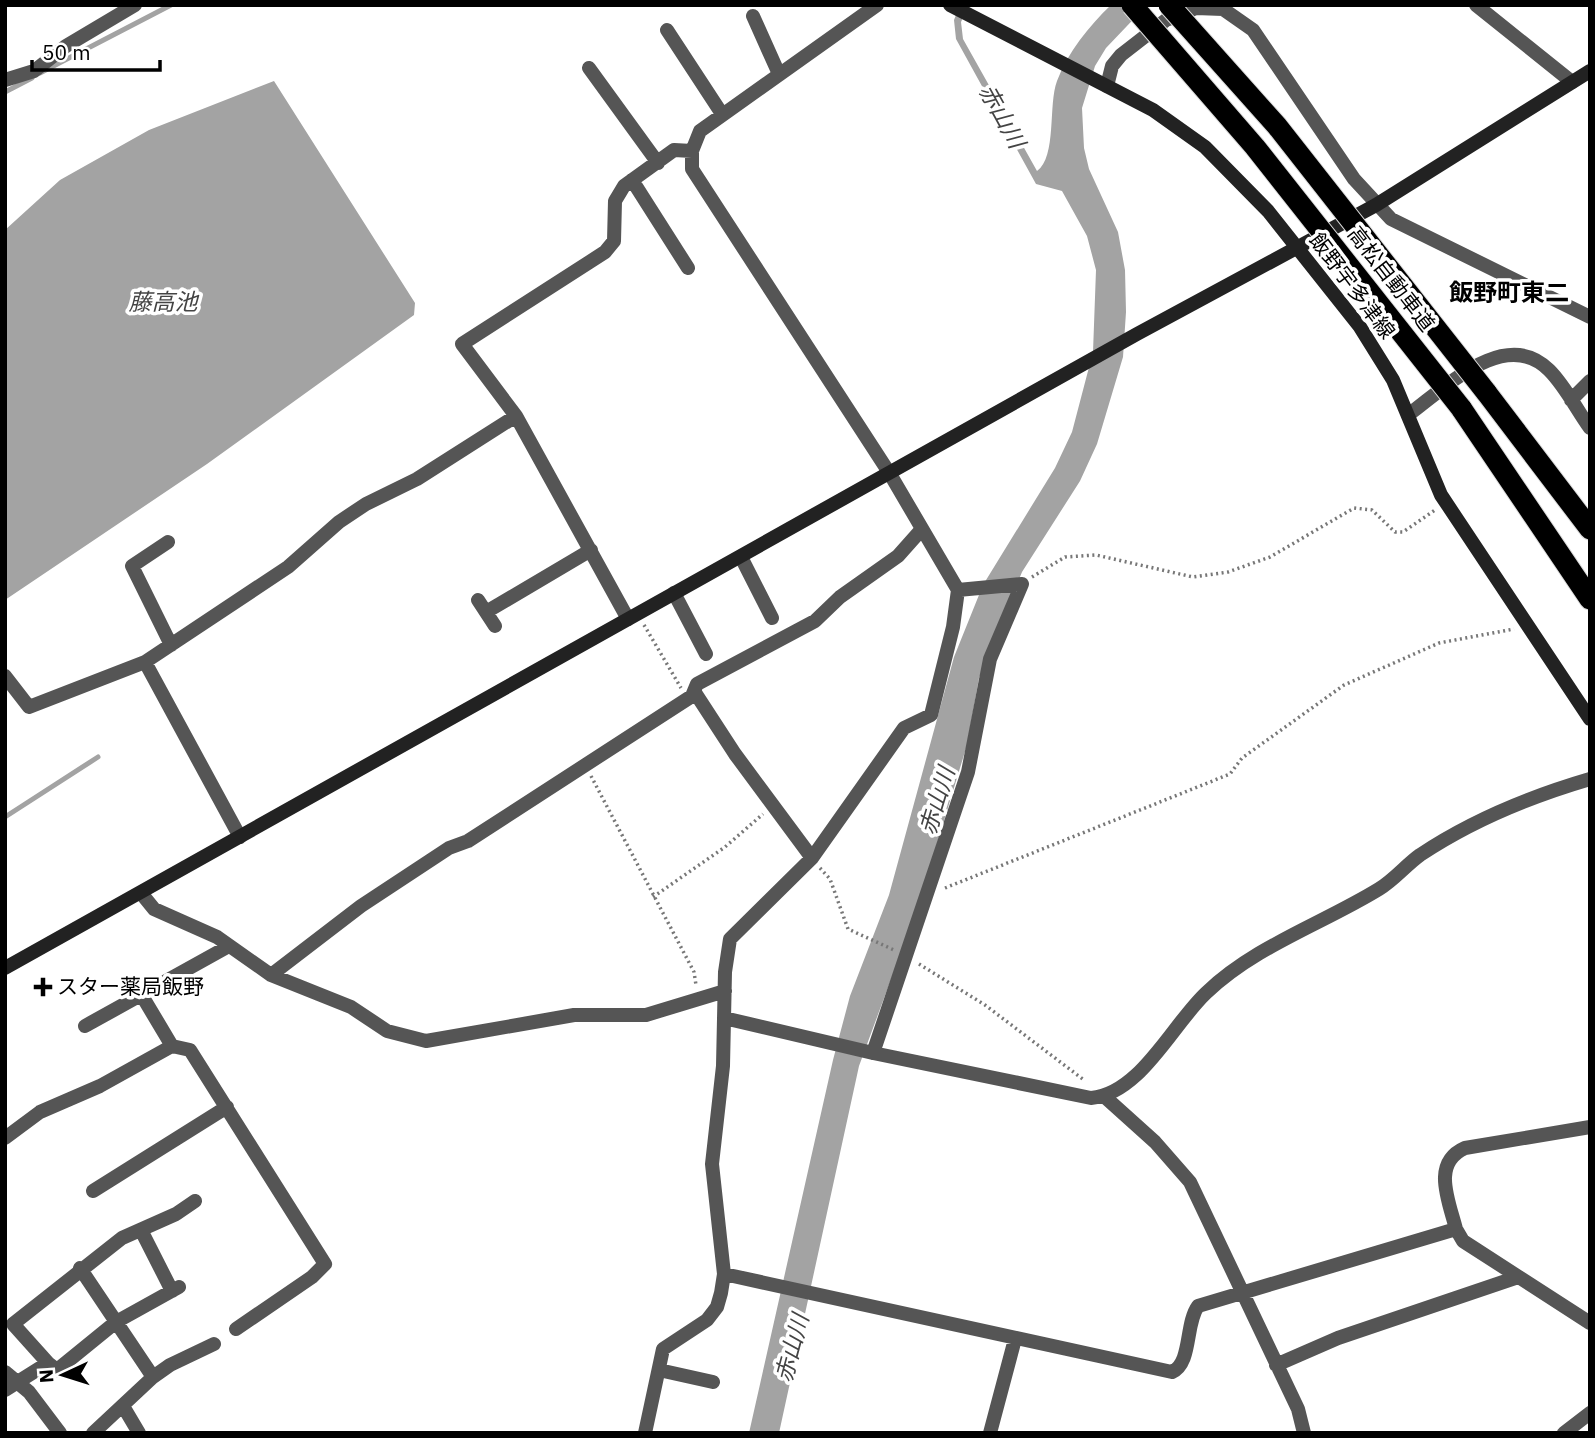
<svg xmlns="http://www.w3.org/2000/svg" width="1595" height="1438" font-family="'IBM Plex Sans','Noto Sans JP',sans-serif">
<style>
.water{fill:#a3a3a3}
.lines{fill:none;stroke-linecap:round;stroke-linejoin:round}
.stream{stroke:#a3a3a3;stroke-width:5}
.highway-casing{stroke:#dbdbdb;stroke-width:23}
.path{stroke:#777;stroke-width:3.5;stroke-dasharray:2 3.5;stroke-linecap:butt}
.street{stroke:#555;stroke-width:14}
.secondary{stroke:#222;stroke-width:14}
.highway{stroke:#000;stroke-width:21}
.highway-bridge-casing{stroke:#dbdbdb;stroke-width:23;stroke-linecap:butt}
.highway-bridge{stroke:#000;stroke-width:21}
.poi-dot{fill:#000;stroke:#fff;stroke-width:2.5}
.labels{text-anchor:middle;stroke-width:7;stroke-linejoin:round;paint-order:stroke}
.street-label{font-size:21px;fill:#000;stroke:#fff}
.poi-label{font-size:21px;fill:#000;stroke:#fff;text-anchor:start}
.water-label{font-size:23px;font-style:italic;fill:#444;stroke:#fff}
.quarter-label{font-size:24px;font-weight:bold;fill:#000;stroke:#fff}
</style>
<rect width="100%" height="100%" fill="#fff"/>
<path class="water" d="M960,5h9l-8,17 2,17 74,132c20,-14 11,-67 20,-90 11,-29 32,-55 54,-76h36l-41,43 -11,18 -13,42 2,40 5,21 29,63 7,38 1,42 -3,45 -26,87 -17,37 -58,91 -43,106 -12,67 -49,161 -59,160 -80,367h-30l84,-373 17,-64 39,-101 65,-238 29,-72 72,-117 17,-36 21,-80 3,-82 -9,-34 -25,-45 -26,-7 -80,-145 -2,-19z
M274,81l141,222 -1,12 -207,149 -202,136v-370l55,-50 89,-50z"/>
<g class="lines">
<path class="stream" d="M40,73l131,-68
M5,92l27,-14
M5,817l93,-60"/>
<defs>
<path id="highway" d="M1486,392l104,137
M1461,408l129,191"/>
</defs>
<use href="#highway" class="highway-casing"/>
<path class="path" d="M1032,577l33,-20 31,-2 97,22 35,-5 42,-15 84,-49 18,2 23,22h8l32,-22
M644,625l37,63
M591,776l103,196 2,13
M820,868l10,11 18,50 46,21
M945,888l285,-114 12,-16 102,-73 95,-42 75,-14
M653,897l72,-50 38,-33
M919,964l66,41 99,75"/>
<path class="street" d="M1476,5l96,77
M753,16l26,58
M667,30l55,84
M589,68l69,95
M5,80l29,-9 32,-25 69,-41
M1107,86l5,-20 9,-11 45,-35 30,-12 27,1 30,21 101,149 37,40 199,98
M632,180l56,88
M1571,400l19,-19
M1408,415c36,-26 97,-89 141,-45 17,17 27,39 41,58
M168,542l-36,24 39,79
M741,557l31,61
M674,593l32,61
M478,600l17,26
M486,612l105,-62
M628,619l-112,-203 -54,-72 143,-92 9,-11 1,-40 9,-15 50,-36 18,1
M145,662l95,175
M5,676l24,31 116,-45 143,-95 51,-45 27,-18 51,-25 99,-63
M694,691l41,63 77,104
M141,893l13,16 63,28 54,38 80,32 36,24 39,10 148,-26h72l79,-24
M271,975l90,-69 88,-58 19,-7 224,-145 5,-12 118,-63 25,-24 58,-41 24,-27
M141,994l31,52
M724,1018l149,35 218,45c49,-4 81,-73 115,-105 49,-47 116,-69 173,-104 15,-9 27,-24 41,-34 51,-34 112,-59 170,-76
M85,1026l144,-80
M873,1053l95,-281 22,-113 32,-75 -64,6
M1105,1097l50,45 35,40 108,227 6,24
M5,1138l35,-26 60,-26 72,-40 18,4 135,214 -13,13 -76,52
M93,1191l134,-84
M1456,1229l7,12 127,82
M141,1230l31,61
M80,1268l73,109
M724,1274l448,98c20,-9 13,-48 26,-66l258,-77c-7,-28 -25,-66 9,-81l125,-21
M48,1363l-35,-39 109,-86 54,-24 19,-13
M1276,1365l62,-27 180,-61
M659,1370l54,12
M5,1372l24,20 31,41
M5,1390l43,-27 9,7 59,-48 63,-35
M123,1406l16,27
M93,1433l60,-56 17,-12 44,-21
M645,1433l18,-84 44,-29 10,-13 4,-14 3,-19 -12,-110 11,-98 2,-94 5,-33 82,-81 92,-130 27,-13 22,-88 5,-37 -68,-116 -198,-305v-18l8,-20 177,-126
M990,1433l25,-94
M1564,1433l26,-20"/>
<path class="secondary" d="M950,5l203,105 52,37 63,64 92,116 33,53 48,115 149,224
M5,968l1132,-634 239,-129 214,-134"/>
<use href="#highway" class="highway"/>
<defs>
<path id="highway-bridge" d="M1132,5l123,142 206,261
M1169,5l108,121 209,266"/>
</defs>
<use href="#highway-bridge" class="highway-bridge-casing"/>
<use href="#highway-bridge" class="highway-bridge"/>
</g>
<path class="poi-dot" d="M39.5 976.5h7v7h7v7h-7v7h-7v-7h-7v-7h7z"/>
<g class="labels">
<g class="street-label">
<text transform="translate(1391 279) rotate(52)" y="7">高松自動車道</text>
<text transform="translate(1352 286) rotate(53)" y="7">飯野宇多津線</text>
</g>
<g class="poi-label">
<text x="57" y="994">スター薬局飯野</text>
</g>
<g class="water-label">
<text transform="translate(1002 116) rotate(61)" y="8">赤山川</text>
<text x="163" y="310">藤高池</text>
<text transform="translate(937 801) rotate(-73)" y="8">赤山川</text>
<text transform="translate(792 1348) rotate(-75)" y="8">赤山川</text>
</g>
<g class="quarter-label">
<text x="1509" y="301">飯野町東二</text>
</g>
</g>
<rect width="1595" height="1438" fill="none" stroke="#000000" stroke-width="14"/>
<g transform="translate(63 1375) rotate(266)" stroke="#ffffff" stroke-width="5" paint-order="stroke">
<path d="M0-5L12 26L0 18L-12 26Z" fill="#000000"/>
<text y="-10" font-size="19" font-weight="bold" text-anchor="middle" fill="#000000">N</text>
</g>
<path d="M32 60v10h128v-10" fill="none" stroke="#000000" stroke-width="3.5"/>
<text x="42" y="60" font-size="21" fill="#000000" stroke="#ffffff" stroke-width="5" paint-order="stroke">50 m</text>
</svg>
